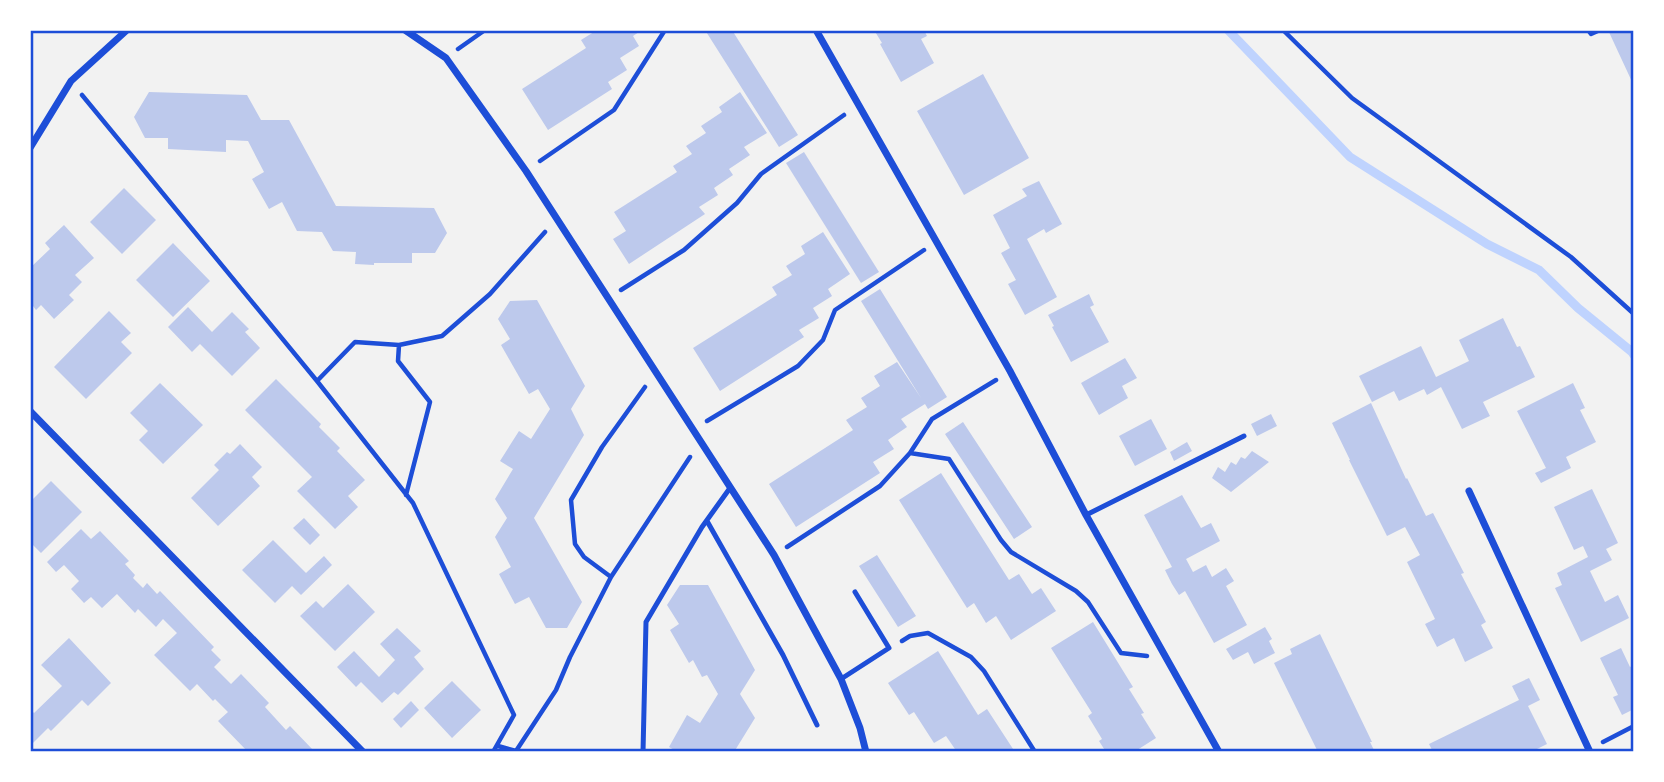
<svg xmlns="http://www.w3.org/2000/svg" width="1664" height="782" font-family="Figtree,sans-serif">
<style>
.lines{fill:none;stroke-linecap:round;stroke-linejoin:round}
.stream{stroke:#bfd3fe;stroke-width:9}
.building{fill:#bdc9ec}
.path{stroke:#1d4ed8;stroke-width:4.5}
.service{stroke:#1d4ed8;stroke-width:5}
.minor{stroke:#1d4ed8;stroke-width:7}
.neatline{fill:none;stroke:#1d4ed8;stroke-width:2.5}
</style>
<rect width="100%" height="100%" fill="#f2f2f2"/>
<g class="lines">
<path class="stream" d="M1228,30l122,127 137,87 52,26 39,38 54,44 2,3"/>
</g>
<path class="building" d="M597,30h45l-9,6 6,10 -19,12 7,12 -19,12 4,7 -64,41 -26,-41 64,-41 -5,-8z
M705,30h27l66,105 -19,12z
M874,30h50l3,6 -6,3 13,24 -33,19 -21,-38 2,-1z
M1608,30h26v56z
M983,74l46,84 -65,37 -47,-84z
M149,92l98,3 14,25h28l47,86 98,2 13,25 -12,20h-23v10h-38v2l-19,-1 1,-12 -23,-1 -11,-19 -25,-1 -15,-29 -13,7 -17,-30 12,-7 -16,-31 -22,-1v12l-58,-3v-11h-23l-11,-21z
M740,92l27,41 -23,14 6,8 -21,14 4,6 -19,13 4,7 -19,12 6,7 -76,50 -16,-25 13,-8 -12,-19 63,-40 -4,-6 19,-12 -6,-8 20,-13 -5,-7 21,-14 -3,-5z
M804,152l75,120 -18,11 -75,-120z
M1039,181l23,43 -16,9 -2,-4 -17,10 30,58 -32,18 -17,-31 8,-4 -15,-27 9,-5 -17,-33 34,-19 -5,-7z
M124,188l32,32 -34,34 -32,-32z
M64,225l30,33 -19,17 7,7 -13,13 5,5 -20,19 -13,-14 -5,5 -6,-8v-23l2,-2 -2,-2v-7l20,-19 -5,-6z
M823,232l27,42 -22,15 4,7 -19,12 6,10 -20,12 5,7 -84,54 -27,-43 84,-53 -5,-8 20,-12 -6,-9 19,-12 -4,-8z
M173,243l37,38 -37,36 -37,-37z
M880,289l67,108 -19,12 -3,-5 -24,15 6,8 -19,13 6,9 -21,13 7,11 -84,54 -27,-43 84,-54 -7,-10 21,-13 -6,-9 19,-12 -6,-10 23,-14 24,36 -60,-97z
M1089,294l5,11 -4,2 19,35 -38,20 -19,-35 2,-1 -6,-11z
M537,300l48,86 -14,23 13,26 -50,83 48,84 -15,26h-21l-17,-31 -14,7 -16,-30 12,-7 -16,-30 12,-19 -12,-19 18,-30 -13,-8 19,-30 12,8 19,-30 -12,-20 -9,5 -28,-49 9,-6 -12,-20 12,-18z
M188,307l24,25 20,-20 17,17 -4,3 15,16 -28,28 -32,-32 -8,8 -24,-25z
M109,311l22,22 -10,9 11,11 -46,46 -32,-32z
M1503,318l14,29 3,-1 15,31 -52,25 7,14 -28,13 -21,-42 -14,8 -3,-6 -25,12 -5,-10 -22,11 -13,-26 62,-30 15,31 33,-16 -10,-21z
M1125,358l12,20 -15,8 6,12 -29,17 -18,-32z
M276,379l45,45 -2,3 21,21 -3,3 28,29 -17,16 10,11 -23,22 -38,-38 15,-14 -67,-67z
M160,383l43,42 -40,39 -24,-24 9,-9 -18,-18z
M1573,383l12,25 -5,2 16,32 -30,15 5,11 -30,15 -6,-10 11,-5 -29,-57z
M1371,403l35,76 1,-1 19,38 7,-3 31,60 -3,1 25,48 -5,3 12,23 -28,14 -11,-24 -17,9 -12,-23 10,-5 -28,-57 13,-7 -15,-28 -18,9 -38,-76h1l-18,-37z
M1271,414l6,12 -20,10 -6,-12z
M1151,419l16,30 -32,17 -16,-30z
M963,422l69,105 -18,12 -69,-105z
M1187,442l5,9 -18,10 -4,-9z
M240,444l22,23 -10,10 8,9 -42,40 -27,-28 28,-28 -5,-5 13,-13 3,2z
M1252,451l17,11 -38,30 -19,-14 6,-11 7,5 6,-10 5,3 5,-8 4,2z
M941,473l68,107 10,-6 13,20 9,-6 15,23 -45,29 -15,-24 -10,7 -12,-20 -7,5 -68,-108z
M51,481l31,31 -41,41 -11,-11v-44l2,2z
M1592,489l26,54 -12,6 6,11 -22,11 15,31 13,-7 11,23 -48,24 -26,-54 7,-3 -5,-12 31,-16 -5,-11 -9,4 -20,-43z
M1182,495l19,33 10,-5 9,18 -34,18 7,13 13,-7 6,12 14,-9 8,13 -8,5 21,39 -33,18 -29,-52 -6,4 -7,-11 -7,-14 7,-3 -28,-52z
M304,518l16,17 -10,10 -17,-17z
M81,529l10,10 9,-8 29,30 -4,3 10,11 -2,3 10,10 4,-5 10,11 3,-3 54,56 -3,3 10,10 -7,7 17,17 10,-10 28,29 -4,4 21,23 4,-4 24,25 -2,1h-64l-30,-31 10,-9 -13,-13 -2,2 -16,-17 -7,7 -36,-36 23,-22 -14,-14 -7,8 -18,-18 -3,4 -18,-19 -15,14 -11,-11 -7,6 -13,-14 8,-8 -15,-16 -8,7 -9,-10z
M273,540l33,33 18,-17 8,9 -31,30 -9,-9 -17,17 -33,-33z
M877,555l39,61 -18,11 -39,-61z
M348,584l27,28 -40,39 -35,-35 16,-15 7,7z
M680,585h28l47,85 -15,24 15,24 -21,34h-56l-9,-5 18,-32 13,8 18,-29 -11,-19 -5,2 -9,-17 -4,3 -19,-33 9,-6 -12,-19z
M1093,622l40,65 -4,2 15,24 -3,1 15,24 -22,14h-28l-7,-11 3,-2 -14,-23 4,-3 -41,-65z
M1265,627l7,12 -3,2 6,12 -21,11 -6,-12 -15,8 -7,-11z
M397,628l24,23 -7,6 10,12 -26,26 -4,-3 -12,11 -21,-21 -5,5 -19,-20 17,-16 25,26 16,-17 -15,-16z
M1320,634l52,108h-2l5,10h-57l-44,-89 18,-9 -2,-5z
M69,638l42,45 -23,23 -6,-6 -31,31 -3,-3 -18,18v-37l4,4 28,-27 -21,-21z
M1621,648l9,19 4,-2v44l-12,6 -9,-18 5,-2 -18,-37z
M938,651l40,64 9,-6 28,43h-58l-11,-16 -12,7 -20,-31 -5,3 -21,-32z
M1529,678l11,22 -12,6 19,38 -16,8h-98l-4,-8 90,-44 -7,-14z
M452,681l29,29 -29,28 -28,-30z
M411,701l8,9 -18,18 -8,-9z"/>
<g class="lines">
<path class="path" d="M1283,30l69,68 219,159 63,57
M1588,30l3,4 9,-4
M458,49l27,-19
M82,95l235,286 96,122 101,212 -21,37
M540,161l74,-51 51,-80
M621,290l63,-40 53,-47 24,-29 83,-59
M399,345l-1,16 32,41 -24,93
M317,381l38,-39 44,3 43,-9 48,-42 55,-62
M707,421l91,-55 25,-26 12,-30 89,-60
M910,453l39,6 52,81 10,12 65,39 12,11 33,51 26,3
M787,547l93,-61 30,-33 22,-34 64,-39
M611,577l-27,-20 -9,-13 -4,-44 31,-53 43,-60
M902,641l8,-5 18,-3 43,24 13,14 51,81
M1603,742l31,-16
M498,746l18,5 40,-61 14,-33 41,-80 79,-120"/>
<path class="service" d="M1086,515l158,-79
M707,521l76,134 34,70
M841,679l48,-31 -34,-56
M643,752l3,-130 56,-95 28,-39"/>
<path class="minor" d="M405,30l41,28 80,113 248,384 67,124 19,49 6,24
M816,30l194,341 76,144 133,237
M30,148l41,-67 56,-51
M30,411l333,341
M1469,491l121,261"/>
</g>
<rect width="1664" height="782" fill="none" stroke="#ffffff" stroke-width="63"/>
<rect x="32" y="32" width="1600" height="718" class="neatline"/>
</svg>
